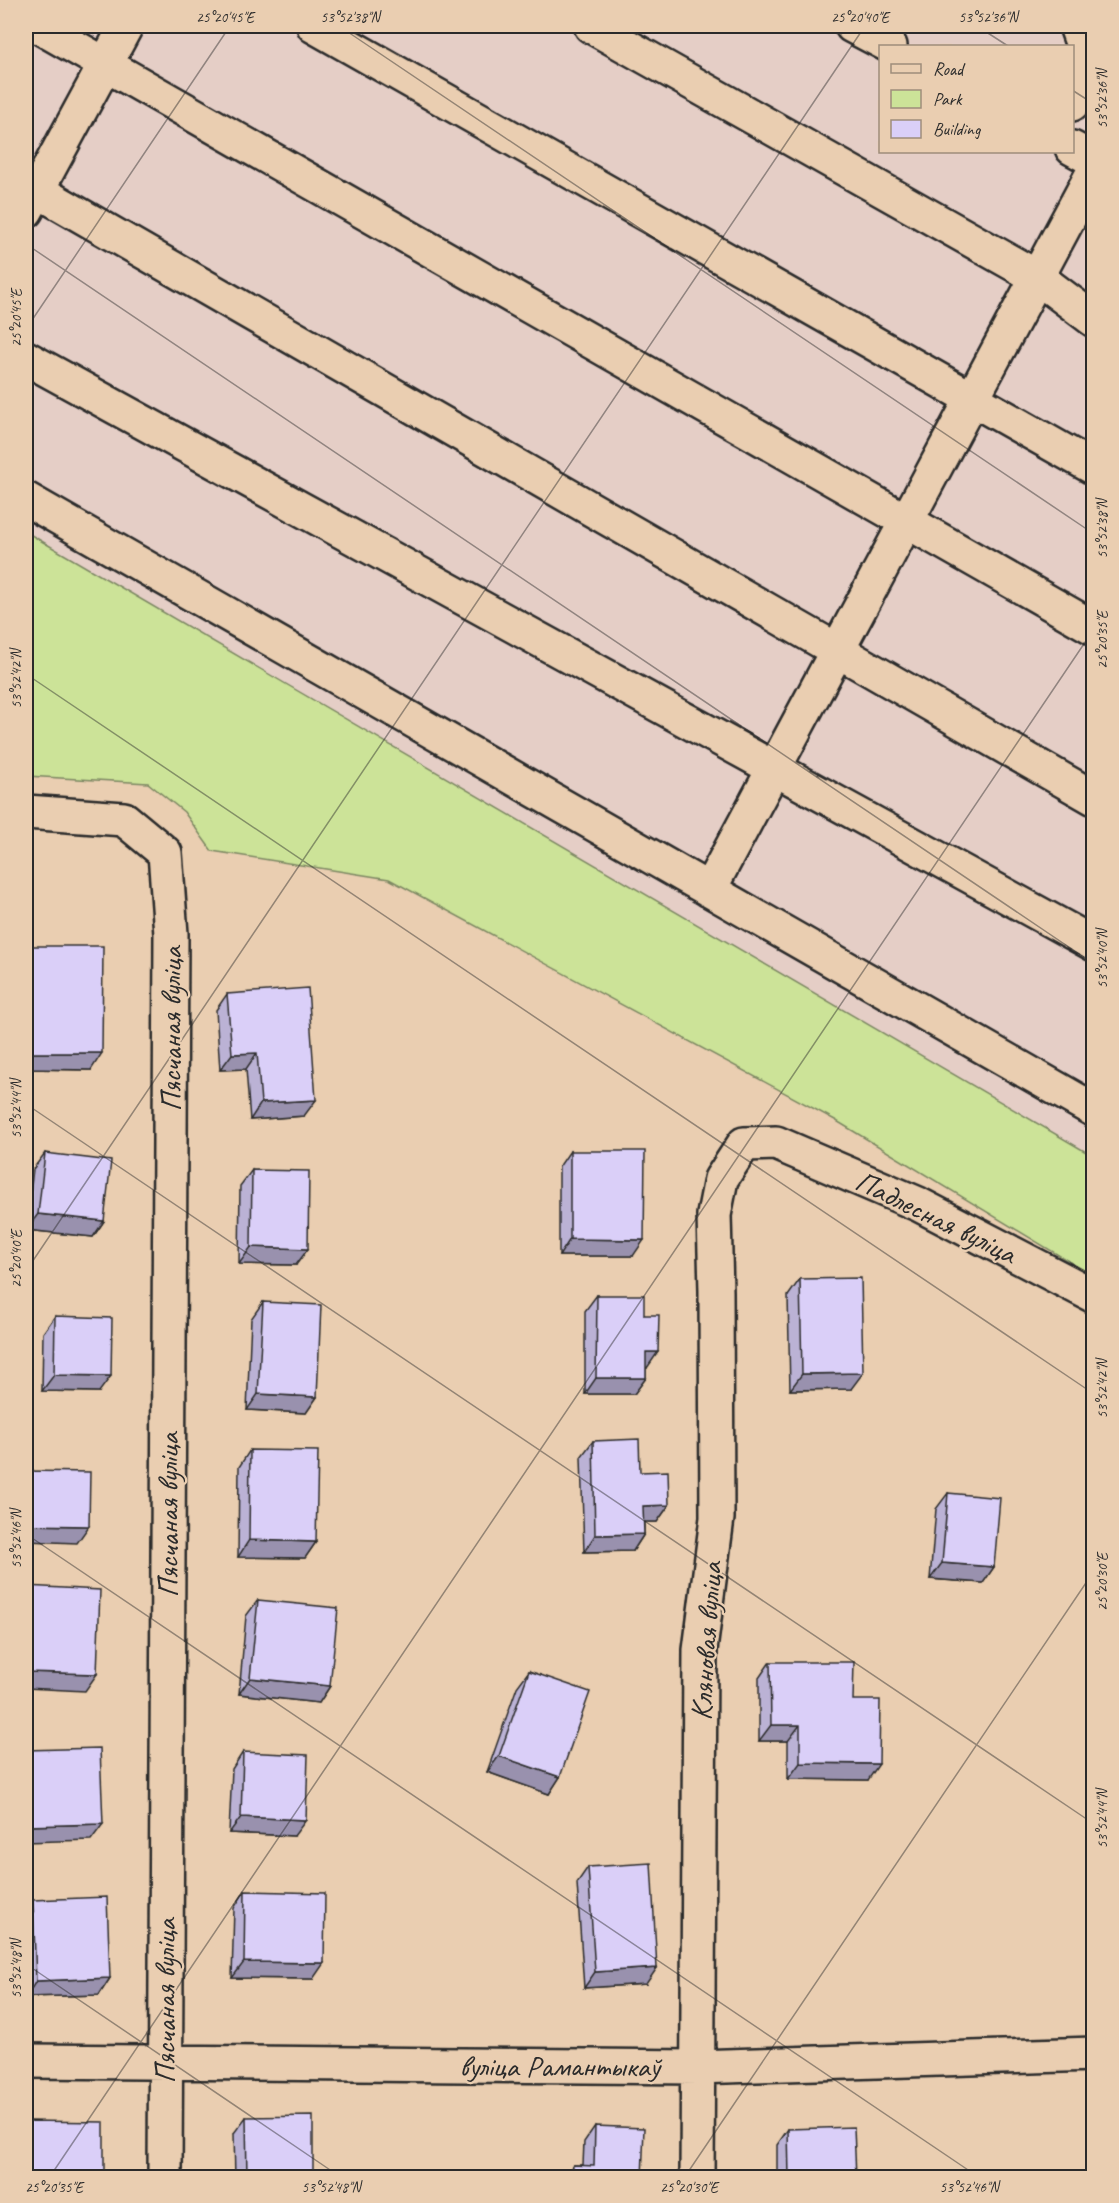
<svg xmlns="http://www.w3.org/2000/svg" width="1119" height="2203" font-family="Caveat,sans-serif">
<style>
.built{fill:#e5cec6;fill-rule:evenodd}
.green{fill:#cce398;stroke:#7c8762;stroke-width:1.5}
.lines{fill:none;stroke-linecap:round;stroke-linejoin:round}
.minor-casing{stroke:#2b2b2b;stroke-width:38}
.minor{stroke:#eaceb1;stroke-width:33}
.wall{fill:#bbb2d5;stroke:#2b2b2b;stroke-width:1.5}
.shaded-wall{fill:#9991ae;stroke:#2b2b2b;stroke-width:1.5}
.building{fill:#dacff8;stroke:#2b2b2b;stroke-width:1.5}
.ticks{fill:none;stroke:#2b2b2b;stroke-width:1.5;stroke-opacity:0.45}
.labels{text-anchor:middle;stroke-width:4.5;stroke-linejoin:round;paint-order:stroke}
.street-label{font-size:30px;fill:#2b2b2b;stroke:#eaceb1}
.neatline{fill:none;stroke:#2b2b2b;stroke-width:2}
.ticks-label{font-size:15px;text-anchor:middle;fill:#2b2b2b}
</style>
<rect width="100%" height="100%" fill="#eaceb1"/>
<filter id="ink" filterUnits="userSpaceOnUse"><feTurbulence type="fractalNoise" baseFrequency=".0167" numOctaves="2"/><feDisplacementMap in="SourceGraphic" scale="12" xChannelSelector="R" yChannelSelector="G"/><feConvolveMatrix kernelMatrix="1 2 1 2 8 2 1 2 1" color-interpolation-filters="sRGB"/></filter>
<g filter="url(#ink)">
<path class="built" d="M26,26h1067v1130l-1067,-624zM880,46h192v106h-192z"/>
<path class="green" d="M26,532l1067,624v120l-258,-156 -446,-241 -177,-28 -28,-39 -36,-29 -122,-7z"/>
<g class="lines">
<defs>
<path id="minor" d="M38,26l1056,602
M314,26l780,442
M591,26l446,251 57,43
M852,26l38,20
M1072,104l18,-39 -14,-39
M1072,148l22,12
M26,184l1068,614
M26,211l100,-185
M26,358l1068,586
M26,499l1068,611
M26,812l98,7 41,34 6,81 -6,1244
M709,890l385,-719
M26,2061l671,6 397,-13
M697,2178l3,-528 17,-132 -1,-227 -2,-76 7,-36 23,-35 32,-1 142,61 176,92"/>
</defs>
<use href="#minor" class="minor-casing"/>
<use href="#minor" class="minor"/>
</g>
<path class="wall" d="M32,946l59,124 -65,-1v-114z
M227,994l77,122 -54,4 -4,-51 -26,1 -4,-60z
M570,1151l63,105h-74v-89z
M45,1153l59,68 -11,16 -67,-7 7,-61z
M252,1170l44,95 -57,-1 1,-78z
M800,1279l51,110 -61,1 -2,-94z
M597,1295l47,20 3,53h-1v10l-12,16h-49v-83z
M263,1302l54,95 -11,16 -59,-3 4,-91z
M55,1316l44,76 -57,-1 1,-58z
M593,1441l47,31 29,33 -12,17h-13v12l-11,17 -49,1 -3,-95z
M250,1450l66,92 -11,16 -67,-1 1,-90z
M948,1493l46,74 -11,16 -53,-4 6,-70z
M258,1600l72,86 -11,17 -80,-9 7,-78z
M770,1662l83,38 15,80 -80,-1v-38h-29v-63z
M529,1671l31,106 -11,17 -62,-22 30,-85z
M243,1752l51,84 -65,-3 3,-64z
M588,1867l58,117 -62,4 -7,-105z
M245,1891l68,88 -81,-1 2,-70z
M33,1900l77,78 -11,17 -73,2v-86z
M246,2117l67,61h-78l-1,-45z
M28,2121l76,57h-78v-54z
M595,2126l47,52h-78l9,-13h10l1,-23z
M788,2129l68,49h-79v-33z"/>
<path class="shaded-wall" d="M32,1053h70l-11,17 -65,-1v-7z
M257,1053l-11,16 -26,1 12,-16z
M316,1100l-12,16 -54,4 11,-17z
M38,1214l66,7 -11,16 -67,-7z
M570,1239l74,1 -11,16h-74z
M251,1247l57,2 -12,16 -57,-1z
M646,1352h12l-11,16h-13z
M863,1373l-12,16 -61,1 12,-16z
M54,1375l57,1 -12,16 -57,-1z
M596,1378h50l-12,16h-49z
M258,1394l59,3 -11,16 -59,-3z
M669,1505l-12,17h-25l11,-16z
M26,1525l63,1 -12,17 -51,-2z
M644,1534l-11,17 -49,1 11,-17z
M249,1540l67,2 -11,16 -67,-1z
M942,1563l52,4 -11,16 -53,-4z
M26,1672l71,2 -12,17 -59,-3z
M250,1678l80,8 -11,17 -80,-9z
M771,1725h29l-12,16h-29z
M499,1756l61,21 -11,17 -62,-22z
M800,1763l79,1 -11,16 -80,-1z
M241,1817l65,3 -12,16 -65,-3z
M103,1824l-12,16 -65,2v-16z
M244,1962l80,1 -11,16 -81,-1z
M657,1968l-11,16 -62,4 11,-16z
M110,1978l-11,17 -73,2 10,-16z"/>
<path class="building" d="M32,946h71l-1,107h-70z
M308,988l8,112 -55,3 -4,-50 -25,1 -5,-60z
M570,1151h75l-1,89 -74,-1z
M45,1153l66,8 -7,60 -66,-7z
M252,1170l57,1 -1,78 -57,-2z
M861,1278l2,95 -61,1 -2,-95z
M597,1295h47v20h15l-1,37h-12v26h-50z
M263,1302l58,3 -4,92 -59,-3z
M55,1316l57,2 -1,58 -57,-1z
M639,1439l1,33 28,-1 1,34 -26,1 1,28 -49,1 -2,-94z
M250,1450l68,1 -2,91 -67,-2z
M26,1471l64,1 -1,54 -63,-1z
M948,1493l52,5 -6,69 -52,-4z
M26,1586l74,4 -3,84 -71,-2z
M258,1600l80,8 -8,78 -80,-8z
M770,1662h84l-1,38h27l-1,64 -79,-1v-38h-29z
M529,1671l61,21 -30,85 -61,-21z
M100,1748l3,76 -77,2v-76z
M243,1752l65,3 -2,65 -65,-3z
M651,1863l6,105 -62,4 -7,-105z
M245,1891l80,2 -1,70 -80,-1z
M107,1897l3,81 -74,3 -3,-81z
M313,2116v62h-66l-1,-61z
M28,2121l76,1v56h-77z
M595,2126l49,2 -2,50h-70l1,-13 21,1z
M854,2127l2,51h-67l-1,-49z"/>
</g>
<path class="ticks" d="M339,26l755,508M977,26l31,20M1072,90l22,14M26,244l1068,720M26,329l204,-303M26,674l1068,720M26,1104l1068,720M26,1271l839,-1245M26,1534l954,644M26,1964l316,214M49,2178l1045,-1549M684,2178l410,-607"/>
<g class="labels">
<g class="street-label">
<text transform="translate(171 1029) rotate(-90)" y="10">Пясчаная вуліца</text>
<text transform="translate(936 1217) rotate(26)" y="10">Падлесная вуліца</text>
<text transform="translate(168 1515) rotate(-90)" y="10">Пясчаная вуліца</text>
<text transform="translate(706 1641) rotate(-86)" y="10">Кляновая вуліца</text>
<text transform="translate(165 2001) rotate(-90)" y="10">Пясчаная вуліца</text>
<text x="560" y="2076">вуліца Рамантыкаў</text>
</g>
</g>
<rect width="1119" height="2203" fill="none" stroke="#eaceb1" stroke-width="66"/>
<rect x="879" y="45" width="195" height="108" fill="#eaceb1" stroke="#9e8d7b" stroke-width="1.5"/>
<rect x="891" y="64" width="30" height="9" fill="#eaceb1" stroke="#9e8d7b" stroke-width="1.5"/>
<text x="933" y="75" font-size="18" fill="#2b2b2b">Road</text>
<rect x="891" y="90" width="30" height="18" fill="#cce398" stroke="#9e8d7b" stroke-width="1.5"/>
<text x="933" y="105" font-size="18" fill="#2b2b2b">Park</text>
<rect x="891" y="120" width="30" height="18" fill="#dacff8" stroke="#9e8d7b" stroke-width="1.5"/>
<text x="933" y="135" font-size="18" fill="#2b2b2b">Building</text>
<rect x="33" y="33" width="1053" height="2137" class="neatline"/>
<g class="ticks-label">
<text x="225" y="22">25°20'45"E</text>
<text x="350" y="22">53°52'38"N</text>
<text x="860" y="22">25°20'40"E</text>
<text x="988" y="22">53°52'36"N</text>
<text transform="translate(1102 99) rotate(-90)" y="5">53°52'36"N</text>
<text transform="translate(16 318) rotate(-90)" y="5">25°20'45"E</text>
<text transform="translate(1102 529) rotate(-90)" y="5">53°52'38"N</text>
<text transform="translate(1102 640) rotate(-90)" y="5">25°20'35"E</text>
<text transform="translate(16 679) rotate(-90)" y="5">53°52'42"N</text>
<text transform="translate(1102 959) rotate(-90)" y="5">53°52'40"N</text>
<text transform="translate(16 1109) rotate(-90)" y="5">53°52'44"N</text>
<text transform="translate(16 1259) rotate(-90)" y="5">25°20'40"E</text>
<text transform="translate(1102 1389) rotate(-90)" y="5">53°52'42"N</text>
<text transform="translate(16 1539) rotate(-90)" y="5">53°52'46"N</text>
<text transform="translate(1102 1582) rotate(-90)" y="5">25°20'30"E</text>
<text transform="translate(1102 1819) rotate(-90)" y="5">53°52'44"N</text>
<text transform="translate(16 1969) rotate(-90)" y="5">53°52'48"N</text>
<text x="54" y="2192">25°20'35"E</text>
<text x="331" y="2192">53°52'48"N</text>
<text x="689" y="2192">25°20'30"E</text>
<text x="969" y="2192">53°52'46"N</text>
</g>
</svg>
